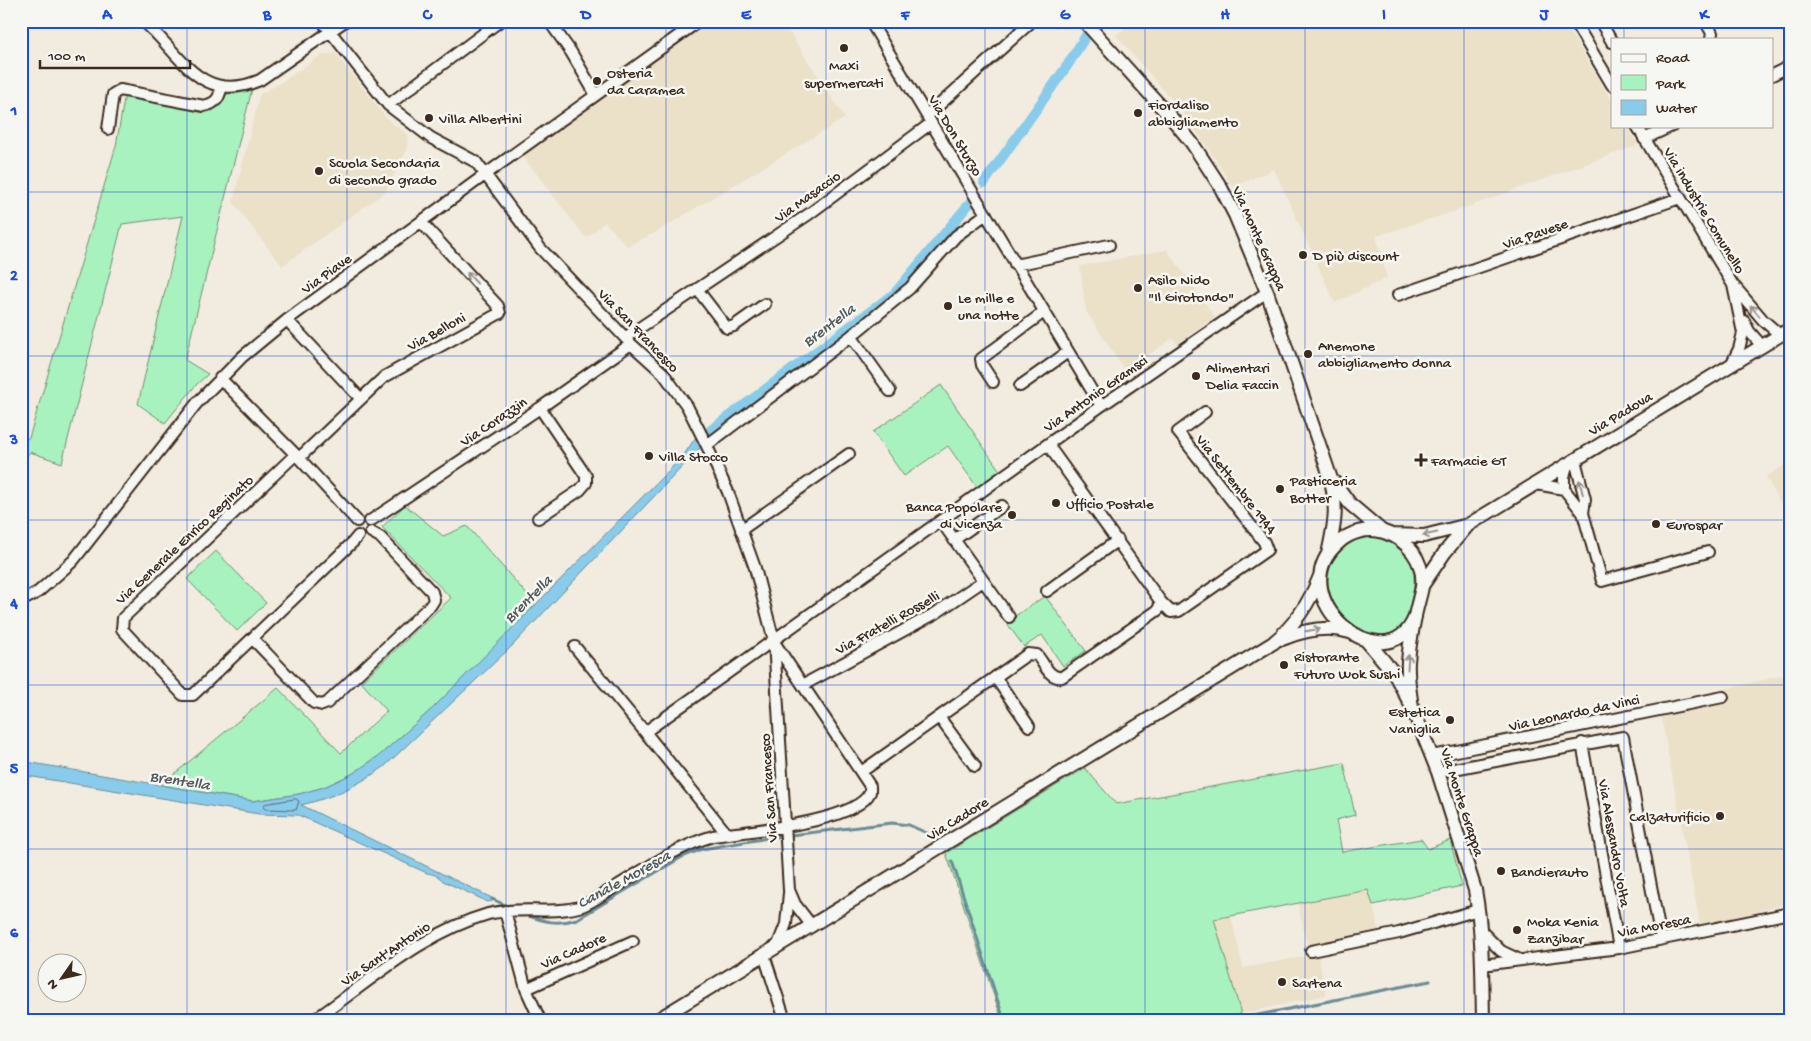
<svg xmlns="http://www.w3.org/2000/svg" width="1811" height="1041" font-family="'Gochi Hand',sans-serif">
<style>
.built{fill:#ebe0c8}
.green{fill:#a8f2c0;stroke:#728e6f}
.water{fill:#89cbea;stroke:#6a8b98}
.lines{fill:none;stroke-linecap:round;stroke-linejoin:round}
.shore{stroke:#5a6a70;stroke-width:1}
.stream{stroke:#6a8b98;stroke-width:3}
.canal{stroke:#89cbea;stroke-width:10}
.minor-casing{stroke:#3b2a1e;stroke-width:14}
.major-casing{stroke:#3b2a1e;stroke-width:16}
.minor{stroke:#f6f6f2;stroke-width:10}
.major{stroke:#f6f6f2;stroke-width:12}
.oneway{stroke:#989088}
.grid{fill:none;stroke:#1d4ed8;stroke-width:1;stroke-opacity:0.55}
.poi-dot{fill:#3b2a1e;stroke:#f6f6f2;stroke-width:2}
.labels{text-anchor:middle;stroke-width:5;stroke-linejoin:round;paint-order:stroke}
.poi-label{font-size:15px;fill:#3b2a1e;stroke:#f6f6f2;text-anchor:start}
.street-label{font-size:15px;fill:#3b2a1e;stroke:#f6f6f2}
.water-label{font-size:16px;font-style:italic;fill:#525a5b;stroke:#f6f6f2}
.neatline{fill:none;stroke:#1d4ed8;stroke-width:2}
.grid-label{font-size:16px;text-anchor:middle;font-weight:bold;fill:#1d4ed8}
</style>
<rect width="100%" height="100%" fill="#f1ecdf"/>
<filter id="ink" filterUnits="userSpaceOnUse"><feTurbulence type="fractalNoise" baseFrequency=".02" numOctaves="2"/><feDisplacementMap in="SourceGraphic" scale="10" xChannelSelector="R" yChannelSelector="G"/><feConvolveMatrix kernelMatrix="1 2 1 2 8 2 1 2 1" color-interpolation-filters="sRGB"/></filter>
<g filter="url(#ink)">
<path class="built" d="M709,21h73l63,97 -194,117 -24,11 -22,-24 -19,16 -64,-83z
M1135,21h428l49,80v25h15l11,19 -179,65 -83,26 11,42 -52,25 -61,-134 -41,18 -24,-38 -30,-41 -63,-73z
M335,53l47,60 11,11 15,11 -1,15 -22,42 -103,74 -49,-64 27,-108 19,-10 41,-28z
M1167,250l48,67 -38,27 -4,-6 -48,33 -39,-60 -6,-45z
M1790,462v42l-7,4 -17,-31z
M1784,675l6,20v208l-67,17 -23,4 -41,-219z
M1369,890l10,41 -71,18 -10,-45z
M1231,916l12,52 75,-14 8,41 -85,19 -27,-95z"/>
<path class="green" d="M252,89l-67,271 23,14 -12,11 -31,38 -27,-19 45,-188 -61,8 -60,239 -32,-11 -9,11v-23l8,-2 87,-292 9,-52 88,17 11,-16z
M941,385l59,86 -23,16 -29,-41 -44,30 -31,-44z
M405,505l38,31 24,-10 69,79 -104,104 -52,46 -28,19 -28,13 -25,7 -46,7 -92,-16 117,-97 63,65 46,-42 -26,-29 90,-84 -69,-71z
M1372,536c35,10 49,28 39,65 -2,9 -3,18 -9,25 -30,33 -101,-30 -63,-73 9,-10 19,-16 33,-17z
M216,551l50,52 -29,28 -50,-52z
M1045,596l41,55 -23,15 -21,-31 -18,12 -18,-25z
M1344,763l11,52 -19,5 6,32 79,-13 7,10 22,-9 12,46 -89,19 -5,-15 -154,29 27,95 -22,6h-217l-56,-167 139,-85 31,36z"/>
<path class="water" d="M696,437l5,10 -189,199 -128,121c-28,19 -49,30 -83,38l195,95 -8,2 -45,-21c-4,-5 -10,-7 -16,-8l-129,-58 -39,-1 -238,-39v-14l232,40 46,-7 25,-7 28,-13 28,-19 52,-46 251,-253z"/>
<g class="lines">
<path class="shore" d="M296,799l3,2 -3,9 -31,-1 -2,-2 2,-3z"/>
<path class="stream" d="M952,861l52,159
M492,899l18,8
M527,915c17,7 31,10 50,4l105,-62 20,-8 72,-12 118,-14 17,2 22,10
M1233,1020l197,-39"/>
<path class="canal" d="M984,183l83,-117 28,-45
M699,443l13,-14 183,-136 74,-89"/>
<defs>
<path id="minor" d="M143,21c38,32 57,85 117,59l85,-59
M322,21l66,84 43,33 45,24 64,86 91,96 32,29 24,33 19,38 22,48 27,76 19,73 15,249 6,14 17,22
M549,21l22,31 25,43
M870,21l231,385
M1574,21l38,64
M1600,21l12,21
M1705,21l7,12 -1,6
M1772,75l18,-9
M388,105l112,-84
M927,116l105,-95
M1637,126l96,159 10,48 -4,16 -8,16
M108,129l5,-35 7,-4 84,16c13,-3 15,-8 18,-20
M1644,139l28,-13
M1015,265l94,-20
M1735,287l28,33 17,15
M697,289l30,39 7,-2 31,-22
M1398,295l282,-97
M287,320l73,78
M1744,321l5,10 13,15
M851,336l39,55
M626,337l183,-123 121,-90
M220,378l79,80 58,63
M993,382l-11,-17 -1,-6 63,-47
M1020,386l48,-34
M707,445l144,-109 59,-48 46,-52 30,-22
M295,455l-172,163 -1,11 61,66h10l160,-153 5,-6
M299,458l85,-81 116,-64 -2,-7 -77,-84
M1575,460l10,39 -2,14 19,68 106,-29
M1536,484l28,5 19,24
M1564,489v-12l3,-12
M538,518l42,-28 6,-7v-7l-46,-68
M370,521l170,-113 91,-64
M941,521l68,96
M741,530l108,-76
M954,540l48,-34
M1047,591l71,-51
M21,601l17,-9 35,-31 124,-158 45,-46 45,-37 199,-146 213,-153
M1161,602l10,10 8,-1 88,-61 -3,-8 -86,-110 27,-20
M253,639l61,64 8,2 5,-2 104,-98 3,-5 -2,-8 -52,-55 -9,-5
M575,647l70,85 456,-326 166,-114
M995,677l34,49
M803,685l133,-72 47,-32
M939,717l36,49
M645,732l82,102
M1582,743l37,205
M1432,756l291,-59
M861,772l167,-118 9,1c7,8 12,24 25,22l96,-67 3,-8 -113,-157
M1438,772l185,-35 38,202
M505,911l21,78 14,31
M1480,930l21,21 17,8
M777,947l9,-23 3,-31
M1311,951l88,-18 79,-23
M764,955l21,65
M1482,965l137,-17 171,-35
M526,989l107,-48
M314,1020c55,-38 108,-87 174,-106 30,-8 68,1 94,-8 10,-4 21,-12 30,-17 32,-19 64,-42 101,-53 32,-5 144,-13 157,-44v-6l-96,-144"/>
<path id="major" d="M1084,21l90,100 18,22 28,43 15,29 32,77 63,184c8,32 5,47 -2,78
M1334,482l16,22 33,28
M1392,535l32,1 44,-11 322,-196
M1422,586l23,-34 23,-27
M1282,639c22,-9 45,-14 68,-7
M1366,640l28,33 18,34 26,65 37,118c8,43 7,86 8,130
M1412,707c-2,-15 -5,-30 -4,-45 1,-15 4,-31 7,-46 2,-10 5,-19 7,-29 3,-26 -15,-48 -38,-55 -16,-5 -34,0 -46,11 -60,54 49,143 77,74
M657,1020l616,-377c22,-18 37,-41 47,-67"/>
</defs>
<use href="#minor" class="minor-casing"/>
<use href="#major" class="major-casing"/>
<use href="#minor" class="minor"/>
<use href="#major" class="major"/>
</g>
<defs><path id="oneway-shaft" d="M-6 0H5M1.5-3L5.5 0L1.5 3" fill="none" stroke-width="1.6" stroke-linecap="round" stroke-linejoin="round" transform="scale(1.25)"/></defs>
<g class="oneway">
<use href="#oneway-shaft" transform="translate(472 278) rotate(-133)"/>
<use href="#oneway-shaft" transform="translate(1755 311) rotate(-130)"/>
<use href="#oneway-shaft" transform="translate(1581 487) rotate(-104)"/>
<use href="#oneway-shaft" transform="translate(1430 534) rotate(169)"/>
<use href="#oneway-shaft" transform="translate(1313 630) rotate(-9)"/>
<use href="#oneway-shaft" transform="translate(1408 662) rotate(-86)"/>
</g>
</g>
<path class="grid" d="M187,21v999M347,21v999M506,21v999M666,21v999M826,21v999M985,21v999M1145,21v999M1305,21v999M1464,21v999M1624,21v18M1624,126v894M21,192h1769M21,356h1769M21,520h1769M21,685h1769M21,849h1769"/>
<g class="poi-dot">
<circle cx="844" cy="48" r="5"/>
<circle cx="597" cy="81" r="5"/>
<circle cx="1138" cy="113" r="5"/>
<circle cx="429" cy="118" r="5"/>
<circle cx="319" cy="171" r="5"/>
<circle cx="1303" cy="255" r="5"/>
<circle cx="1138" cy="288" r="5"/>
<circle cx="948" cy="306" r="5"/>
<circle cx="1308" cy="354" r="5"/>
<circle cx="1196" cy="376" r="5"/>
<circle cx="649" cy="456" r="5"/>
<path d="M1418.5 452.5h5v5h5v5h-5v5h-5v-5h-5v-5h5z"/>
<circle cx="1280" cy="489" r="5"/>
<circle cx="1056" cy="503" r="5"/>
<circle cx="1012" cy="515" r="5"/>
<circle cx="1656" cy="524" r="5"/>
<circle cx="1284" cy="665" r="5"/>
<circle cx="1450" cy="720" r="5"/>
<circle cx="1720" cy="816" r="5"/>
<circle cx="1501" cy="871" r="5"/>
<circle cx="1517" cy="930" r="5"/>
<circle cx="1282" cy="982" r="5"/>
</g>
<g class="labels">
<g class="poi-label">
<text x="844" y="70" text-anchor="middle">Maxi<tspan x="844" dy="17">supermercati</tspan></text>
<text x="607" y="77">Osteria<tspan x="607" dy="17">da Caramea</tspan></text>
<text x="1148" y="109">Fiordaliso<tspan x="1148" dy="17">abbigliamento</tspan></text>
<text x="439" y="123">Villa Albertini</text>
<text x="329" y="167">Scuola Secondaria<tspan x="329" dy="17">di secondo grado</tspan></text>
<text x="1313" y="260">D più discount</text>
<text x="1148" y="284">Asilo Nido<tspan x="1148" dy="17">"Il Girotondo"</tspan></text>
<text x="958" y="302">Le mille e<tspan x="958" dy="17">una notte</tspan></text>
<text x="1318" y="350">Anemone<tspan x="1318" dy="17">abbigliamento donna</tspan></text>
<text x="1206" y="372">Alimentari<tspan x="1206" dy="17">Delia Faccin</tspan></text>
<text x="659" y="461">Villa Stocco</text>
<text x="1431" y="465">Farmacie GT</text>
<text x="1290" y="485">Pasticceria<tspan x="1290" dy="17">Botter</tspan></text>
<text x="1066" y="508">Ufficio Postale</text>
<text x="1002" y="511" text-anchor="end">Banca Popolare<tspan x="1002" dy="17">di Vicenza</tspan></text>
<text x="1666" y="529">Eurospar</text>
<text x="1294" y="661">Ristorante<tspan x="1294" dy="17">Futuro Wok Sushi</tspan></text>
<text x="1440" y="716" text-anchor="end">Estetica<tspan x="1440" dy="17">Vaniglia</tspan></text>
<text x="1710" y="821" text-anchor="end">Calzaturificio</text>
<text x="1511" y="876">Bandierauto</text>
<text x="1527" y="926">Moka Kenia<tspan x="1527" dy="17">Zanzibar</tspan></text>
<text x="1292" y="987">Sartena</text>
</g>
<g class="street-label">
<text transform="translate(956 135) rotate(59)" y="5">Via Don Sturzo</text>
<text transform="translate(807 196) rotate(-36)" y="5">Via Masaccio</text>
<text transform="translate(1705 210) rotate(59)" y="5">Via industrie Comunello</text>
<text transform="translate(1535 233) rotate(-19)" y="5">Via Pavese</text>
<text transform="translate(1260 238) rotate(66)" y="5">Via Monte Grappa</text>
<text transform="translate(326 273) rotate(-36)" y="5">Via Piave</text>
<text transform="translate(639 330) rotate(46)" y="5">Via San Francesco</text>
<text transform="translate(436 331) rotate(-29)" y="5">Via Belloni</text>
<text transform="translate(1095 393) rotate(-35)" y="5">Via Antonio Gramsci</text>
<text transform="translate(1620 413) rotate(-31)" y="5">Via Padova</text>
<text transform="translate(493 421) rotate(-34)" y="5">Via Corazzin</text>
<text transform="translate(1237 484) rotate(52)" y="5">Via Settembre 1944</text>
<text transform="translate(184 539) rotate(-43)" y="5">Via Generale Enrico Reginato</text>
<text transform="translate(887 622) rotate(-29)" y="5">Via Fratelli Rosselli</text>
<text transform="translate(1574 712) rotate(-12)" y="5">Via Leonardo da Vinci</text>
<text transform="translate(768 788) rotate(-94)" y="5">Via San Francesco</text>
<text transform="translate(1463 802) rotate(72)" y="5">Via Monte Grappa</text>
<text transform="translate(957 818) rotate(-32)" y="5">Via Cadore</text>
<text transform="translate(1615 843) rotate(80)" y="5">Via Alessandro Volta</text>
<text transform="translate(1654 925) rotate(-11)" y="5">Via Moresca</text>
<text transform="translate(573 950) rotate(-24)" y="5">Via Cadore</text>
<text transform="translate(385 953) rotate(-34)" y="5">Via Sant'Antonio</text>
</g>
<g class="water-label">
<text transform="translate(828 324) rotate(-37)" y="6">Brentella</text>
<text transform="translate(527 598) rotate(-45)" y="6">Brentella</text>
<text transform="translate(180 779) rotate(9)" y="6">Brentella</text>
<text transform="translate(623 878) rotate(-29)" y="6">Canale Moresca</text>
</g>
</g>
<rect width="1811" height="1041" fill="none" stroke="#f6f6f2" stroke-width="55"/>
<rect x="1611" y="38" width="162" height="90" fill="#f6f6f2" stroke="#aba49d"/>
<rect x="1621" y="54" width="25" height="8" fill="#f6f6f2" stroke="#aba49d"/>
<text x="1656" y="62" font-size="15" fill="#3b2a1e">Road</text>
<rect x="1621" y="75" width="25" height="15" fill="#a8f2c0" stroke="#aba49d"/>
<text x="1656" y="88" font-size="15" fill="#3b2a1e">Park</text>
<rect x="1621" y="100" width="25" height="15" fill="#89cbea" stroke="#aba49d"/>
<text x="1656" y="112" font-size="15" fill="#3b2a1e">Water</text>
<g transform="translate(62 978) rotate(236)"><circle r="24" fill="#f6f6f2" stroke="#aba49d"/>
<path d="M0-4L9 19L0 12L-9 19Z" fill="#3b2a1e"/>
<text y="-8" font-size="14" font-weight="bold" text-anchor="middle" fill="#3b2a1e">N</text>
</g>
<path d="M40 60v8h150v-8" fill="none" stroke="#3b2a1e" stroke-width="2.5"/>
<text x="48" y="60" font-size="15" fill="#3b2a1e" stroke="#f6f6f2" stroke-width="4" paint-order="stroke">100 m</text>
<rect x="28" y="28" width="1756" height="986" class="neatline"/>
<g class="grid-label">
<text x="107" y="19">A</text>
<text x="267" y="19">B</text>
<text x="427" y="19">C</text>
<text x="586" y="19">D</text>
<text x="746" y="19">E</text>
<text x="905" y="19">F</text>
<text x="1065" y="19">G</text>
<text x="1225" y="19">H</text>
<text x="1384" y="19">I</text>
<text x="1544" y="19">J</text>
<text x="1704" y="19">K</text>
<text x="14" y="115">1</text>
<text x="14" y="280">2</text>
<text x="14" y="444">3</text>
<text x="14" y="608">4</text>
<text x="14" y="773">5</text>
<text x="14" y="937">6</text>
</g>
</svg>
